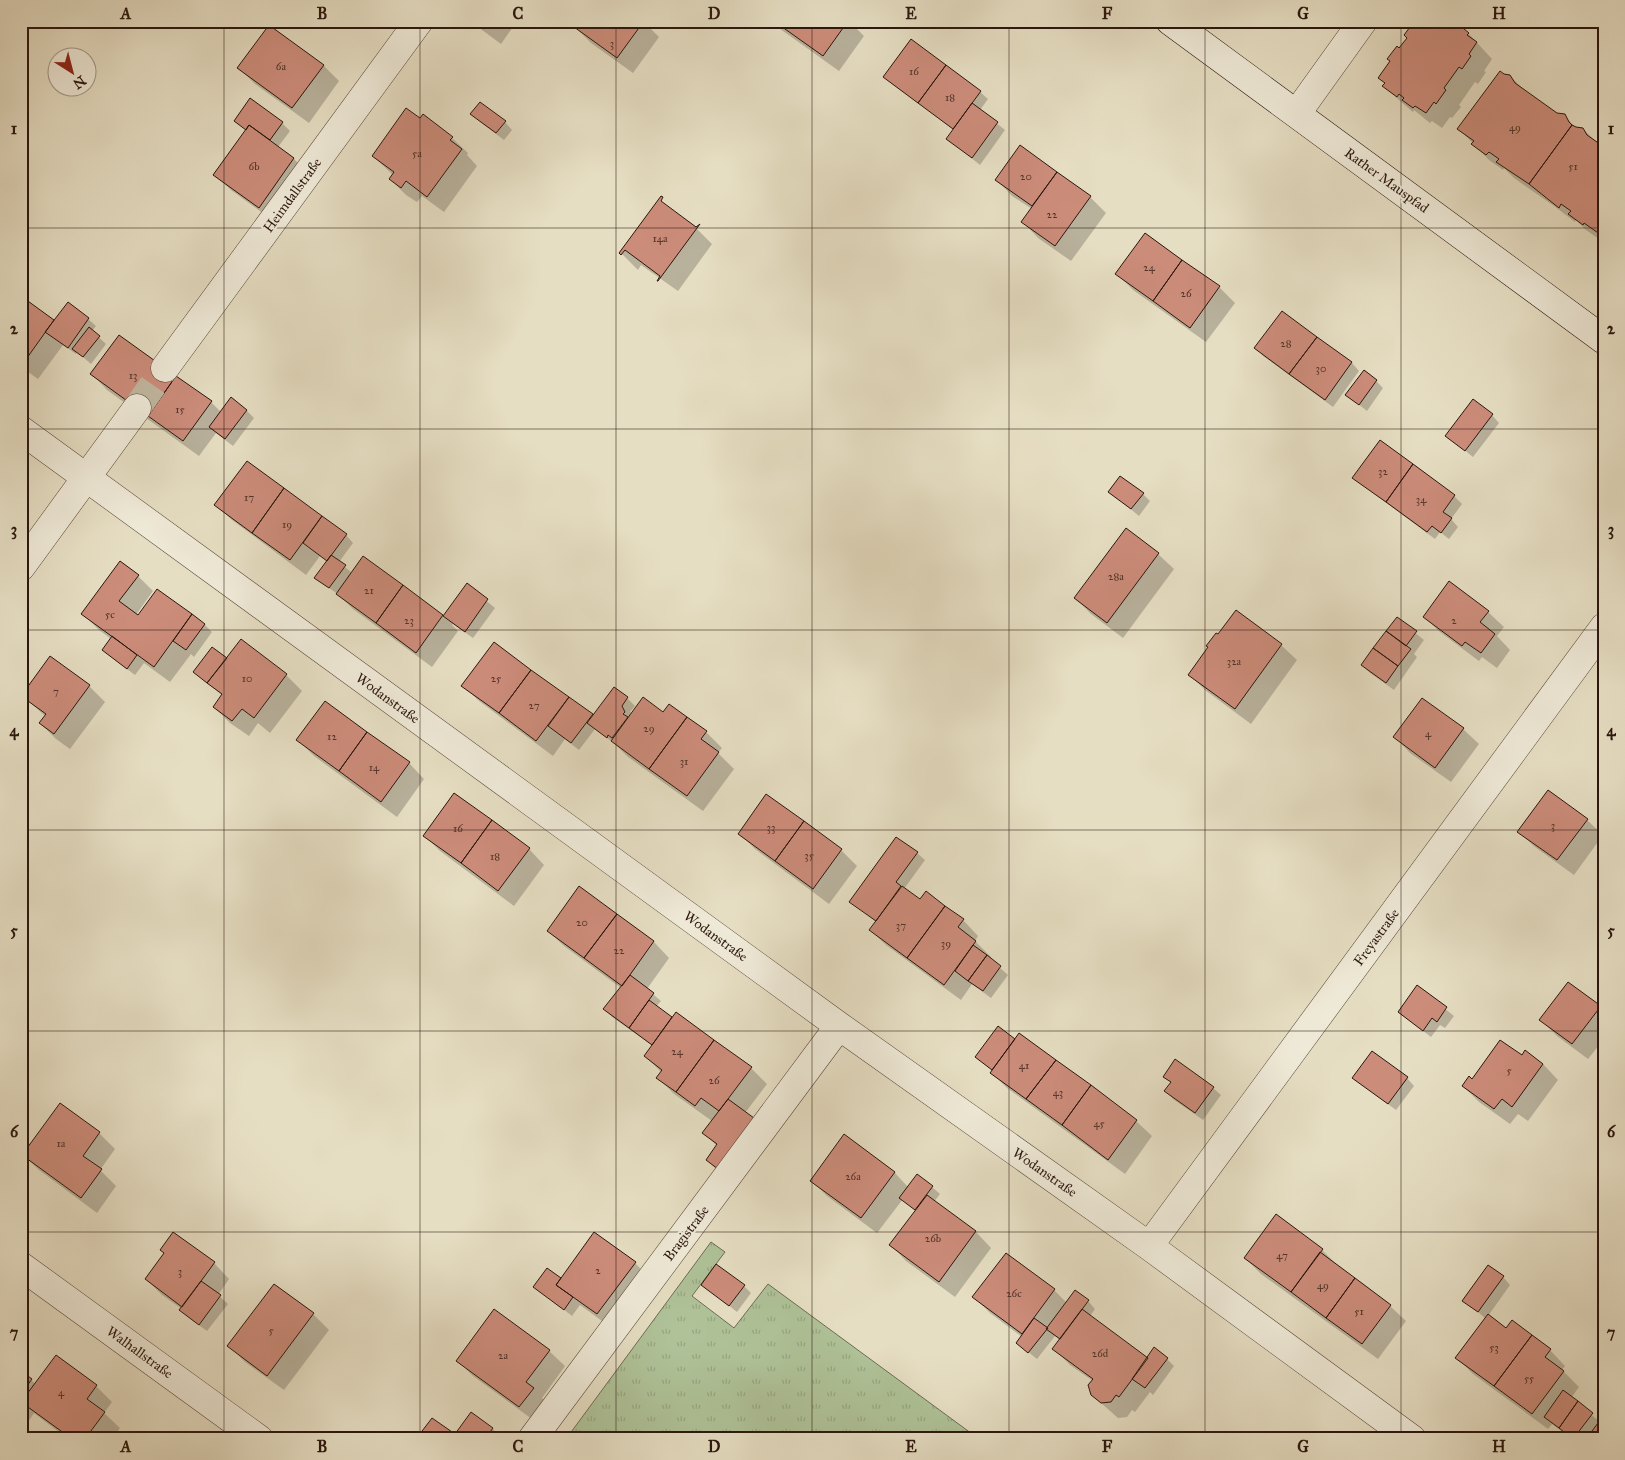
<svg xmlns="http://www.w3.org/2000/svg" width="1625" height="1460" font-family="'IM FELL Great Primer',serif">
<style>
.grass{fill:url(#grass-tufts);stroke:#6c6c53}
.shadow{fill:#0003}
.building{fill:#cc8c7a;stroke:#2a160e}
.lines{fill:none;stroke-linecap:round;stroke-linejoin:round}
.street-tunnel{stroke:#c0b69f;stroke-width:28;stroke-dasharray:28 14;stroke-linecap:butt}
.street-casing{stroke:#59483b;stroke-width:29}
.secondary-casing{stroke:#2a160e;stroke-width:29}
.street{stroke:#efead8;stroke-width:28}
.secondary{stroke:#efead8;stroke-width:28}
.grid{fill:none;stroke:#2a160e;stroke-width:1;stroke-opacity:0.55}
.labels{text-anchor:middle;stroke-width:4;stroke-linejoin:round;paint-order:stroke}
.number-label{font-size:11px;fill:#523429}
.street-label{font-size:14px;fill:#2a160e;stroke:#efead8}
.neatline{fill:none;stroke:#2a160e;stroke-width:2}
.grid-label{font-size:16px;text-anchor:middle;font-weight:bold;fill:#2a160e}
</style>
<defs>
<pattern id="grass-tufts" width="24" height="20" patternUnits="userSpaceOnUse" patternTransform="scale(1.25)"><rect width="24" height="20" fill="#afc298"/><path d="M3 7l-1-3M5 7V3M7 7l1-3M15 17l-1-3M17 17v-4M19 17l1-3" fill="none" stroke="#97a682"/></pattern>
</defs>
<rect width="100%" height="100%" fill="#e6dec3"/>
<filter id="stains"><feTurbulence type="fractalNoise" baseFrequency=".004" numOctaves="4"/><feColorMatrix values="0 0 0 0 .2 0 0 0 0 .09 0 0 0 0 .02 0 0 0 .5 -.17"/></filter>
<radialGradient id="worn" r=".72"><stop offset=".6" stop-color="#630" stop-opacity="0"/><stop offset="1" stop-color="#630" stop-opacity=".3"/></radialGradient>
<path class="grass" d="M711,1242l14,10 -33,44 42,32 34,-44 211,155h-413z"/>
<path class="shadow" d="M470,21h47l-16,23z
M643,21l16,16 -26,36 -42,-30 -16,-16z
M769,21h80l15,15 -25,35z
M1312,21h11l-4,6z
M1451,21l6,6 11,6 24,26 -8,12 2,1 -8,12 -3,-2 -16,23 2,2 -9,11 -2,-1 -8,11 -10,-7 -2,2 -16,-13 -1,2 -13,-11 -16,-15 2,-2 -7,-6 38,-51z
M911,41l69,51 8,7 -8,11 25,20 -25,35 -32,-26 6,-9 -62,-46 -8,-7z
M323,65l16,16 -30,42 -54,-39 -16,-16z
M1510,76l16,16 31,23h7l13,14h6l21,20v91l-3,-2 -2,1 -13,-9 -10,-10 -1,2 -21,-16 -40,-28 -10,-10 -1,2 -14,-10 -30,-31z
M251,100l31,23 8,8 -12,16 15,11 16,16 -34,48 -44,-32 -16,-15 32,-44 -11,-10z
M472,114l33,8 7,8 -8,10 -24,-18z
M423,116l29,22 16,15 -1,2 10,11 -33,46 -22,-16 -5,6 -11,-7 -16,-16 3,-4 -20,-19z
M1020,147l70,50 16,16 -35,48 -33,-23 -15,-16 9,-13 -20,-13 -15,-16z
M659,201l38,28 15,15 -34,47 -37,-26 -3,5 -17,-17z
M1145,235l74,52 16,16 -29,39 -73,-52 -16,-16z
M21,298l33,24 34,-3 8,7 -4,5 14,13 -15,20 -14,-12 -1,2 -13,-9 -25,34 -17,-12z
M1282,312l70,51 7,8 -26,36 -70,-51 -7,-8z
M119,336l92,66 10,10 25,-2 8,8 -21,28 -17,-13 -17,23 -92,-66 -15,-16z
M1376,381l7,7 -16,23 -20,-16z
M1492,415l7,8 -26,34 -26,-21z
M1380,442l74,54 8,8 -11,15 7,8 -9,12 -9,-7 -5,7 -73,-54 -8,-7z
M247,463l99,72 7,8 -14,19 13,11 11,-15 81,59 23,-32 28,23 -22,30 -20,-14 -1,1 6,6 -26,36 -79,-58 -15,-15 -14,-9 -8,-7 12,-16 -8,-6 -14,19 -74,-55 -16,-15z
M1110,492l33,2 7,7 -11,15z
M1158,554l16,15 -51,69 -32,-24 -16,-16z
M138,576l15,15 -17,24 3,1 19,-25 47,34 7,7 -18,25 -3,-3 -21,28 -26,-19 -9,12 -24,-18 -8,-7 8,-11 -12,-9 -16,-16z
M1488,612l16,15 -7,9 13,14 -13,18 -15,-11 -3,4 -39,-29 -16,-15z
M1397,618l27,22 -10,14 3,3 -23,33 -24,-17 -8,-8z
M241,641l45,34 16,16 -32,42 -12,-10 -9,13 -19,-13 -16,-16 9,-11 -21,-17 24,-19z
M1281,645l16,15 -46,64 -46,-34 -16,-16z
M50,658l39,28 16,16 -35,47 -14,-10 -16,-16 5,-7 -22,-20z
M463,686l105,12 26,19 33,-19 8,8 -5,6 2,1 32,1 42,18 16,16 -4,5 16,16 -31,42 -75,-54 -13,-13 -20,-15 -16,21 -14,-11 -12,17 -74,-55z
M1463,729l16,15 -28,38 -41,-29 -15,-16z
M298,740l111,23 15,16 -27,38 -83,-61z
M767,795l74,55 16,16 -28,38 -74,-55 -16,-16z
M1587,820l16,15 -29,40 -39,-28 -16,-15z
M425,836l104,13 15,16 -30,41 -74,-55z
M917,853l8,7 -21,29 16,12 43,19 15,16 -3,5 16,16 -1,2 18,16 -17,23 -19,-14 -11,16 -75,-55 -16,-15 6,-8 -26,-21z
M579,888l75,54 15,16 -22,31 14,12 -5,6 16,12 79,49 16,16 -22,29 -22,63 -16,-16 10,-14 -13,-13 8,-12 -38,-27 -16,-16 4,-5 -17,-17 8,-10 -41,-29 -7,-8 16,-21 -57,-42 -16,-15z
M1418,987l36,29 -9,12 -5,-3 -9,12 -32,-25z
M1600,1007l4,4v28l-16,20 -31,-23 -16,-16z
M1020,1034l116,87 16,15 -27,38 -118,-86 -15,-15 1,-2 -16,-14 38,-16z
M1526,1052l17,12 15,16 -30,41 -10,-7 -8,10 -31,-22 -16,-16 59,-29z
M1164,1076l49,12 8,7 -18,25 -30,-21 -7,-8 5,-8z
M1354,1078h53l7,8 -18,24 -34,-25z
M60,1105l39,28 16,16 -15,21 16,16 -19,27 -58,-43 -16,-15z
M845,1136l50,37 13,14h24l8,7 -6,8 42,30 15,16 -36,49 -49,-36 -15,-16 25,-34 -13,-12 -26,34 -50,-37 -16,-16z
M1322,1250l15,15v1l53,40 16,15 -28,38 -117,-85 -16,-16z
M1006,1254l48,36 13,13 21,-2 7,8 -5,7 57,43h20l7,7 -21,29 -3,-3 -15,20 -3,-2 -5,7 -9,1 -26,-23 1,-14 -23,-16 -16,-16 6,-9 -5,-4 -18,23 -20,-16 5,-6 -32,-24 -16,-16z
M214,1263l15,16 -11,16 10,9 -21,27 -18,-13 -8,-8 1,-1 -20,-14 -16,-16z
M635,1263l16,16 -38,50 -33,-24 -8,11 -37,-29 12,-17 14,10z
M1503,1277l7,8 -22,31 19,14 43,20 15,16 -3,4 17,17 -8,11 29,24 4,17h-32l-20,-15 -4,5 -75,-55 -16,-16 29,-39 -22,-19z
M702,1284l42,2 7,7 -14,19z
M313,1314l16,16 -45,60 -39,-28 -16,-16z
M549,1351l16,15 -23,32 7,6 -13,18 -63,-46 -15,-15z
M56,1357l40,29 16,16 -8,11 16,15 -8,11h-44l-34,-26 -13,19v-60l15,12z
M471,1413l22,16 10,10h-85l37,-3z"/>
<path class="building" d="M474,21h16l-6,8z
M578,21h66l-27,37 -43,-31z
M774,21h17l-6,8z
M791,21h57l-25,35 -38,-27z
M1419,21h33l-2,2 6,4 2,-3 11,9 -2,2 10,7 -8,12 2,2 -9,13 -3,-2 -15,21 2,2 -10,14 -2,-2 -8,11 -11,-7 -2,2 -11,-8 2,-2 -5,-4 -2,3 -15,-11 3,-3 -7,-5 12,-17 -3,-2 10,-13 2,2 8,-10 -3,-3 9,-12 3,2z
M269,25l55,40 -32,43 -55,-40z
M911,39l35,26 -28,38 -35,-26z
M946,65l35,26 -28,38 -35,-26z
M1500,71l4,3 6,1 5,8 42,30 8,1 4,8 3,3 -43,59 -33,-22 3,-3 -10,-7 -3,3 -15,-11 3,-3 -17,-12z
M250,98l33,24 -13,18 -21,-15 -3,5 -12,-9z
M480,102l26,19 -10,12 -26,-19z
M972,103l26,19 -26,36 -26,-19z
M406,108l14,10 3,-4 30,23 -3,3 12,9 -35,48 -21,-16 -5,7 -12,-9 5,-7 -22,-16z
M249,125l45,33 -35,50 -46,-33z
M1572,125l4,2 7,1 4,7 17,12v85l-3,3 -17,-12 -1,2 -15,-11 3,-3 -10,-7 -2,4 -30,-24z
M1020,145l37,27 -25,34 -37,-26z
M1057,172l34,24 -36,50 -34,-24z
M661,196l2,1 -2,4 35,26 4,-3 -42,57h-1l3,-5 -35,-26 -4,5 -2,-2z
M1145,233l37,27 -29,41 -38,-27z
M1182,260l38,26 -30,42 -37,-27z
M21,296l33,24 -32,45 -1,-1z
M68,302l21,16 -21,30 -23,-16z
M1282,311l35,26 -28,37 -35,-26z
M89,327l11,9 -17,21 -11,-8z
M119,335l57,41 -28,40 -58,-42z
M1317,337l35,25 -27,38 -36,-26z
M1364,370l13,10 -18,25 -14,-10z
M176,376l36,25 -29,40 -35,-25z
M231,397l16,13 -22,29 -16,-12z
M1473,399l20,15 -28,37 -20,-15z
M1380,440l33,24 -27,38 -34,-24z
M247,461l37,27 -32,45 -38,-28z
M1413,464l42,31 -12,17 9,6 -11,15 -9,-7 -5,6 -41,-30z
M1120,476l24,17 -13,16 -23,-17z
M284,488l38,28 -32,44 -38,-27z
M322,516l25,18 -20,27 -24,-18z
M1126,528l33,25 -52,70 -33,-25z
M331,555l15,10 -17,23 -15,-10z
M363,556l40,29 -27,38 -40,-29z
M120,561l19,14 -20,26 19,14 19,-26 35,25 -38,53 -73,-53z
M1449,581l40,30 -9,11 15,12 -14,19 -16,-11 -3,4 -39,-29z
M467,583l21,16 -23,33 -22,-16z
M403,585l40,30 -27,38 -40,-30z
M1236,610l46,34 -47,65 -47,-34 20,-28 -2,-1 10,-13 2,1z
M192,614l13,10 -19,26 -13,-9z
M1397,617l20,14 -11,15 -20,-15z
M1386,631l25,18 -13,17 -25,-18z
M112,636l25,19 -10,14 -25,-19z
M241,639l46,35 -33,44 -12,-9 -10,12 -19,-14 9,-13 -15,-11z
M494,642l37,28 -32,43 -38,-27z
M212,647l15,11 -20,25 -14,-11z
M1373,648l25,18 -12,17 -25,-18z
M50,656l40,29 -36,49 -15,-11 7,-9 -25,-18z
M531,670l38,27 -33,44 -37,-28z
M614,687l14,10 -6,9 3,6 -2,2 5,3 -16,21 -4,-3 -1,3 -20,-15z
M569,697l24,17 -22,29 -23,-17z
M643,697l20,15 6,-8 18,13 -38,52 -38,-28z
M1422,698l42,30 -29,40 -42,-31z
M325,701l42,31 -28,39 -43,-31z
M687,717l20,14 -6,8 18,13 -32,44 -38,-27z
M367,732l43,30 -29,40 -42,-31z
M1548,790l40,29 -31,41 -40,-28z
M454,793l38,27 -31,43 -38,-27z
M766,794l38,27 -29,40 -37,-27z
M492,820l38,28 -32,43 -37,-28z
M804,821l38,28 -29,40 -38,-28z
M896,837l22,15 -22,30 5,4 -25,35 -27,-19z
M579,886l38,28 -33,44 -37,-27z
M902,886l18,13 6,-8 19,15 -38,52 -38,-28z
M945,906l19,13 -6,8 18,14 -32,44 -37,-27z
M617,914l37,27 -32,45 -38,-28z
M973,945l14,10 -19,26 -13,-10z
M987,955l14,11 -18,25 -15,-10z
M630,975l24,18 -25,35 -26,-19z
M1568,982l33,24 -29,38 -33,-24z
M1417,985l30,22 -10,15 -5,-4 -9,13 -25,-19z
M649,1000l23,17 -20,28 -23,-17z
M676,1012l38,28 -38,52 -20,-14 6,-8 -18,-14z
M998,1026l17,13 -23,31 -17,-13z
M1019,1033l37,27 -30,39 -36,-26z
M714,1040l38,27 -33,44 -18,-13 -6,8 -19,-14z
M1500,1040l22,15 3,-5 18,14 -31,43 -10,-8 -8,10 -32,-23 7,-10 3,3z
M1372,1051l36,26 -20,27 -36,-26z
M1175,1059l39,28 -19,26 -31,-22 7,-9 -8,-5z
M1056,1060l35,25 -29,40 -36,-26z
M1091,1085l46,35 -29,40 -46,-35z
M728,1099l26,19 -36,51 -12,-9 11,-16 -15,-11z
M60,1103l40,29 -17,24 19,13 -21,29 -59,-43z
M844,1134l51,38 -34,46 -51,-37z
M917,1174l16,12 -18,24 -16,-12z
M927,1195l49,36 -37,51 -50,-37z
M1276,1214l47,35 -32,43 -47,-34z
M173,1232l42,30 -33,45 -37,-28 19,-26 -4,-3z
M594,1232l42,30 -39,52 -41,-29z
M1320,1252l35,26 -29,40 -35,-26z
M1006,1253l49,36 -33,45 -50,-37z
M716,1264l29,21 -16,21 -28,-21z
M1488,1265l16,11 -26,36 -16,-11z
M547,1268l14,10 -5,7 17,12 -9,13 -31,-23z
M1355,1278l36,27 -29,39 -36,-26z
M201,1281l20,14 -22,30 -20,-15z
M274,1284l40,29 -47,63 -40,-30z
M1075,1290l14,10 -29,39 -14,-10z
M494,1309l56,41 -24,32 8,6 -15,19 -63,-46z
M1082,1309l66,49 -29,39 -3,-2 -5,7 -10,1 -10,-8 -3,-10 5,-6 -41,-30z
M1488,1314l18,14 6,-8 20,15 -38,51 -39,-28z
M1034,1318l14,10 -20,25 -12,-10z
M1532,1335l19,14 -6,8 19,14 -32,43 -38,-28z
M1154,1347l14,11 -23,30 -13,-9z
M56,1355l41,30 -10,14 18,13 -20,27h-13l-51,-37z
M21,1371l11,8 -11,15z
M1563,1390l15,11 -19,27 -15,-11z
M1578,1401l15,12 -20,26 -14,-11z
M471,1412l22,16 -8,11h-69l16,-21 23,16z
M1604,1415v24h-18z"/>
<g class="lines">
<path class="street-tunnel" d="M137,408l28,-40"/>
<defs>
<path id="street" d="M1297,113l66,-92
M165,368l254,-347
M21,430l818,596 310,220 263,193
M21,567l116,-159
M1149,1246l455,-619
M21,1266l238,173
M532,1439l307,-413"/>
<path id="secondary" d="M1170,21l434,319"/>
</defs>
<use href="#street" class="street-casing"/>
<use href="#secondary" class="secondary-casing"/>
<use href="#street" class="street"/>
<use href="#secondary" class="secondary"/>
</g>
<path class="grid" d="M224,21v1418M420,21v1418M616,21v1418M812,21v1418M1009,21v1418M1205,21v1418M1401,21v1418M21,228h1583M21,429h1583M21,630h1583M21,830h1583M21,1031h1583M21,1232h1583"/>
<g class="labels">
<g class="number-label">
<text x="612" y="47">3</text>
<text x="281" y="70">6a</text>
<text x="914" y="75">16</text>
<text x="950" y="101">18</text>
<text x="1515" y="131">49</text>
<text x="417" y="157">5a</text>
<text x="254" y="170">6b</text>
<text x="1573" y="170">51</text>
<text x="1026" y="180">20</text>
<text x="1052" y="218">22</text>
<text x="660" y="242">14a</text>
<text x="1149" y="271">24</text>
<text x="1186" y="297">26</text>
<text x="1286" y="347">28</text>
<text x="1321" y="372">30</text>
<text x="133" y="379">13</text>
<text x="180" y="413">15</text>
<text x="1383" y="475">32</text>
<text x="249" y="501">17</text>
<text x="1421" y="503">34</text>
<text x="287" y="528">19</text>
<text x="1116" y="580">28a</text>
<text x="369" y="594">21</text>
<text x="110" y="618">5c</text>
<text x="409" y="624">23</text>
<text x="1454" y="624">2</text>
<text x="1234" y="665">32a</text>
<text x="247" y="682">10</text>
<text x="496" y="682">25</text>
<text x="56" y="695">7</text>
<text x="534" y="709">27</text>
<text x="649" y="732">29</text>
<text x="1428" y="737">4</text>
<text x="332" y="740">12</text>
<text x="684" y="765">31</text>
<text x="374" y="771">14</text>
<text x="1553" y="829">3</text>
<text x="771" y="831">33</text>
<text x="458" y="832">16</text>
<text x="809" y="859">35</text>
<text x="495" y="860">18</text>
<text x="582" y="926">20</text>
<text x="901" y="929">37</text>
<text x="946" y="947">39</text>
<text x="619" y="954">22</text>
<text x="677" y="1055">24</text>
<text x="1024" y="1069">41</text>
<text x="1509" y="1074">5</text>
<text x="714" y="1084">26</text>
<text x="1058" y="1096">43</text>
<text x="1099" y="1127">45</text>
<text x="61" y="1147">1a</text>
<text x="853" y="1180">26a</text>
<text x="933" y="1242">26b</text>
<text x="1282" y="1259">47</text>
<text x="598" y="1274">2</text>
<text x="180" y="1275">3</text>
<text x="1323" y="1289">49</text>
<text x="1014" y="1297">26c</text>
<text x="1359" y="1315">51</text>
<text x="271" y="1334">5</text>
<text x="1494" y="1351">53</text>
<text x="1100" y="1357">26d</text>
<text x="503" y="1359">2a</text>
<text x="1529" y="1382">55</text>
<text x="61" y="1396">4</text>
</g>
<g class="street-label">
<text transform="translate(1387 180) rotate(36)" y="5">Rather Mauspfad</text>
<text transform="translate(292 195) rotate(-54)" y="5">Heimdallstraße</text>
<text transform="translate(388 698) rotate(36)" y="5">Wodanstraße</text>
<text transform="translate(716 936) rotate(36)" y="5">Wodanstraße</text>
<text transform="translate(1376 937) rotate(-54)" y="5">Freyastraße</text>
<text transform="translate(1045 1172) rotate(35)" y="5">Wodanstraße</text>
<text transform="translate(686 1233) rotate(-53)" y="5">Bragistraße</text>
<text transform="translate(140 1352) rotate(36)" y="5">Walhallstraße</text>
</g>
</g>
<rect width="1625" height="1460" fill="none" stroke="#e6dec3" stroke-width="55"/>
<g transform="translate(72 72) rotate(144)"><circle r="24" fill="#efead8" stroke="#a09587"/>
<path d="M0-4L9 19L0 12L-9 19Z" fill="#8f2418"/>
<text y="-8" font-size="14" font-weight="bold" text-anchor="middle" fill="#2a160e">N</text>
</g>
<rect x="28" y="28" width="1570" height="1404" class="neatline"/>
<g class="grid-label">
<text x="126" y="19">A</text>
<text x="322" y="19">B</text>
<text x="518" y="19">C</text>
<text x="714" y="19">D</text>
<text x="911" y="19">E</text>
<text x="1107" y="19">F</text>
<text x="1303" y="19">G</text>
<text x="1499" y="19">H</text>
<text x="14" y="134">1</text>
<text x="1611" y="134">1</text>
<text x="14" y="334">2</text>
<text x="1611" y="334">2</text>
<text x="14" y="535">3</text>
<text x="1611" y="535">3</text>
<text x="14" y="736">4</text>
<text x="1611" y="736">4</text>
<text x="14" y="936">5</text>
<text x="1611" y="936">5</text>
<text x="14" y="1137">6</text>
<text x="1611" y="1137">6</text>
<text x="14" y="1338">7</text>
<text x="1611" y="1338">7</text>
<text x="126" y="1452">A</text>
<text x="322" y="1452">B</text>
<text x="518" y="1452">C</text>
<text x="714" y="1452">D</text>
<text x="911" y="1452">E</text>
<text x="1107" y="1452">F</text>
<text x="1303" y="1452">G</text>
<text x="1499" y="1452">H</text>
</g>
<rect width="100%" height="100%" filter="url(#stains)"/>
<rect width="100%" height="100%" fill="url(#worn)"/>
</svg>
